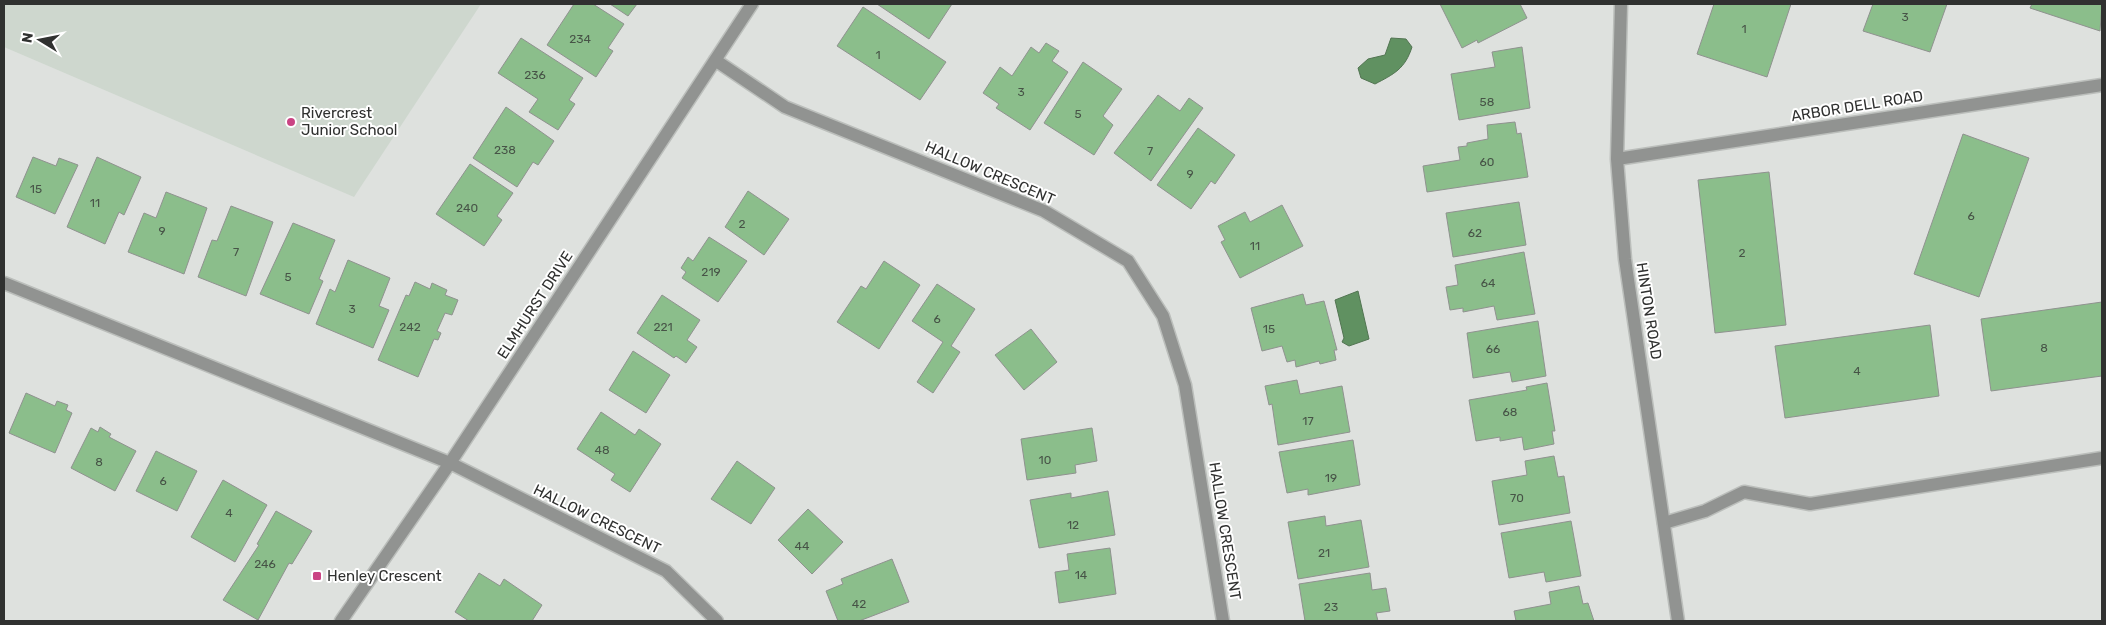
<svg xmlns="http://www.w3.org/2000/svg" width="2106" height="625" font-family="Rubik,sans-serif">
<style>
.built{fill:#ced7ce}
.water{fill:#609161;stroke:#527452}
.building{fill:#8bbe8b;stroke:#8f928f}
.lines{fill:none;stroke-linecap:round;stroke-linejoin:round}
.service-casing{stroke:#bbbebb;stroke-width:15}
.minor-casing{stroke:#bbbebb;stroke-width:15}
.service{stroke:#919391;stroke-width:12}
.minor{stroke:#919391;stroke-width:12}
.poi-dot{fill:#ca4484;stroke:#fff;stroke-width:2}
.labels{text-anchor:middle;stroke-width:4;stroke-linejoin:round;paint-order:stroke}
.number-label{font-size:12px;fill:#475447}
.street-label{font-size:15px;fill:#303130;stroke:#fff}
.poi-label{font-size:15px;fill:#303130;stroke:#fff;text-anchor:start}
</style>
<rect width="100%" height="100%" fill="#dee1de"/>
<path class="built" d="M4,4h477l-127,193 -350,-150z"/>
<path class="water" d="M1391,38l15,1 6,8c-7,22 -18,27 -37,37l-14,-6 -3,-10 10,-9 17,-4z
M1358,291l11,48 -20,7 -7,-4 2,-4 -9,-38z"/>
<path class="building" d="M574,4h19l31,20 -16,24 5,3 -17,26 -49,-32z
M610,4h27l-9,12z
M877,4h75l-23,35z
M1440,4h80l7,14 -49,25 -1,-3 -15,8z
M1714,4h77l-24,73 -70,-23z
M1873,4h74l-17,48 -67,-21z
M2032,4h70l-2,27 -70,-23z
M863,7l83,55 -26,38 -83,-54z
M521,38l62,40 -14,22 6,4 -17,26 -29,-18 9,-13 -40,-26z
M1046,43l13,8 -7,10 16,11 -38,58 -34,-22 3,-4 -16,-11 17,-26 12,9 19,-29 8,6z
M1522,47l8,61 -71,12 -8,-46 44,-7 -3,-15z
M1083,62l39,27 -19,27 10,9 -19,30 -50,-32z
M1158,95l22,16 9,-13 14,10 -52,73 -37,-28z
M506,107l48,34 -16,24 -5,-3 -16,25 -44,-29z
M1515,122l2,12 4,-1 7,44 -101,15 -4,-26 37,-6 -2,-13 9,-1v-3l21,-4 -1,-14z
M1198,128l37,27 -20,29 -4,-3 -20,28 -34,-24z
M1963,134l66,24 -50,139 -65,-23z
M33,157l23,9 3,-8 19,7 -23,49 -39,-17z
M97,157l44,20 -17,38 -5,-3 -14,32 -38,-17z
M470,164l43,29 -16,23 5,4 -18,26 -48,-32z
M1769,172l17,153 -71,8 -17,-153z
M748,191l41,28 -25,36 -39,-28z
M166,192l41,16 -23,66 -56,-22 16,-39 12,5z
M1519,202l7,43 -73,12 -7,-44z
M1282,205l21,41 -63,32 -19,-36 4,-2 -7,-14 27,-14 5,10z
M231,206l42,16 -27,74 -48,-19 14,-37 5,1z
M293,223l42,17 -16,39 4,2 -14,33 -49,-20z
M709,237l38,24 -29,41 -36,-24 4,-6 -5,-4 7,-11 5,4z
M1524,252l11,62 -38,6 -3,-14 -31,6v-4l-13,2 -4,-23 12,-2 -3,-20z
M348,260l42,18 -11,28 10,4 -16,38 -57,-24 14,-35 5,3z
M884,261l36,24 -41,64 -42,-27 24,-36 5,3z
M415,282l15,7 2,-6 15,7 -2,5 13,5 -6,15 -7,-2 -8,18 4,2 -3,7 -4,-1 -16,38 -40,-17 28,-65 3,1z
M937,284l38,25 -24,37 9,6 -27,41 -16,-11 26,-40 -31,-21z
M1303,294l3,11 18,-4 13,49h-3l2,10 -16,4 -1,-3 -23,6 -1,-7 -8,2 -5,-16 -20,5 -11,-43z
M662,295l38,25 -13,20 10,7 -11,16 -10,-7 -2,2 -37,-25z
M2102,302v74l-111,15 -10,-72z
M1538,321l8,55 -34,6 -2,-10 -37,6 -6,-45z
M1930,325l9,71 -154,22 -10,-72z
M1031,329l26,33 -33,28 -29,-35z
M633,351l37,24 -24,38 -37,-23z
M1297,380l3,14 42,-8 8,46 -72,13 -6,-41 -3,1 -4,-19z
M1547,383l8,48h-3l2,13 -30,6 -2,-13 -22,4v-4l-24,4 -7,-41 58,-10 -1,-3z
M26,393l29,13 2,-5 11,4 -2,5 6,3 -17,40 -46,-20z
M601,412l34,23 4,-6 22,15 -31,48 -19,-12 4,-6 -38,-25z
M100,427l11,7 -2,3 27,14 -21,40 -44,-23 20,-40 7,4z
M1092,428l5,33 -22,4 1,8 -49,7 -6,-41z
M1353,440l7,45 -52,10v-6l-21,4 -8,-41z
M156,451l41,20 -20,40 -41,-20z
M1554,456l4,21 6,-1 6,37 -71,12 -7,-44 35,-6 -2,-14z
M737,461l38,27 -24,36 -40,-25z
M223,480l44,25 -32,57 -44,-25z
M1108,491l7,44 -76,13 -9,-48 41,-7v5z
M808,509l35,33 -31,32 -34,-34z
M276,511l36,20 -20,33 -3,-1 -31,57 -35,-20 36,-55 -2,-1z
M1325,516l1,10 35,-6 8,47 -71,12 -10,-57z
M1571,521l10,55 -35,6 -2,-10 -35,6 -8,-45z
M1110,548l6,46 -57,9 -4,-31 14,-2 -2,-16z
M892,559l17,43 -50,19h-21l-12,-30 17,-7 -2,-5z
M479,573l21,13 4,-7 38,26 -10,16h-63l-14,-9z
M1370,573l2,17 14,-2 4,23 -14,2 2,8h-73l-6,-37z
M1579,586l4,18 5,-1 6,18h-78l-2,-10 37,-7 -2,-12z"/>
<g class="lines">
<defs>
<path id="service" d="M1664,523l41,-12 39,-19 66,12 292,-46"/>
<path id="minor" d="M1621,4l-4,155 8,100 53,362
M715,60l70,47 259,104 84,50 35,55 22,69 38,236
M1617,159l485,-74
M4,283l446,180 216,108 51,50
M341,621l109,-158 302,-459"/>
</defs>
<use href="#service" class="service-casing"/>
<use href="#minor" class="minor-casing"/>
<use href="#service" class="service"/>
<use href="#minor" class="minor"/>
</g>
<g class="poi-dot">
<circle cx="291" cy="122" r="5"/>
<rect x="312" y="571" width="10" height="10" rx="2.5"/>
</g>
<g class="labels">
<g class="number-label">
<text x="1905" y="21">3</text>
<text x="1744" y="33">1</text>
<text x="580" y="43">234</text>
<text x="878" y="59">1</text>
<text x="535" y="79">236</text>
<text x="1021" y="96">3</text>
<text x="1487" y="106">58</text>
<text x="1078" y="118">5</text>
<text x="505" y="154">238</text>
<text x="1150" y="155">7</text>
<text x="1487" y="166">60</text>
<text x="1190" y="178">9</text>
<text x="36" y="193">15</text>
<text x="95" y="207">11</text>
<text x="467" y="212">240</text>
<text x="1971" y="220">6</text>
<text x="742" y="228">2</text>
<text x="162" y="235">9</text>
<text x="1475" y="237">62</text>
<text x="1255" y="250">11</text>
<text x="236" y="256">7</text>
<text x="1742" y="257">2</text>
<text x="711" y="276">219</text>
<text x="288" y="281">5</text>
<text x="1488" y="287">64</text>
<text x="352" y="313">3</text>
<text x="937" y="323">6</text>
<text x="410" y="331">242</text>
<text x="663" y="331">221</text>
<text x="1269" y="333">15</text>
<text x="2044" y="352">8</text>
<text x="1493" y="353">66</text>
<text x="1857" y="375">4</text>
<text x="1510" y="416">68</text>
<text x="1308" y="425">17</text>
<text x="602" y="454">48</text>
<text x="1045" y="464">10</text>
<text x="99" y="466">8</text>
<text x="1331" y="482">19</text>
<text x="163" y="485">6</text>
<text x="1517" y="502">70</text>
<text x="229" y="517">4</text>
<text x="1073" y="529">12</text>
<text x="802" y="550">44</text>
<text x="1324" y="557">21</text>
<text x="265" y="568">246</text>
<text x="1081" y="579">14</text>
<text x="859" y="608">42</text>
<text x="1331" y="611">23</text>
</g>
<g class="street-label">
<text transform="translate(1857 106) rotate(-9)" y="5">ARBOR DELL ROAD</text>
<text transform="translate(990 173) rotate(23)" y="5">HALLOW CRESCENT</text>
<text transform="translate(535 305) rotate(-57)" y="5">ELMHURST DRIVE</text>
<text transform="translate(1649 311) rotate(81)" y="5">HINTON ROAD</text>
<text transform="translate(597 519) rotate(26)" y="5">HALLOW CRESCENT</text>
<text transform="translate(1225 531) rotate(81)" y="5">HALLOW CRESCENT</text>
</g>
<g class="poi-label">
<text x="301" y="118">Rivercrest<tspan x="301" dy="17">Junior School</tspan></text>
<text x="327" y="581">Henley Crescent</text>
</g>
</g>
<rect width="2106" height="625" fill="none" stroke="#303130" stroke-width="10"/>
<g transform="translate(40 40) rotate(280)" stroke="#ffffff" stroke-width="4" paint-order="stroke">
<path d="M0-4L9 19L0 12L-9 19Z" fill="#303130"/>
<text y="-8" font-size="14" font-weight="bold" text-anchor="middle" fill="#303130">N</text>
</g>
</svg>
